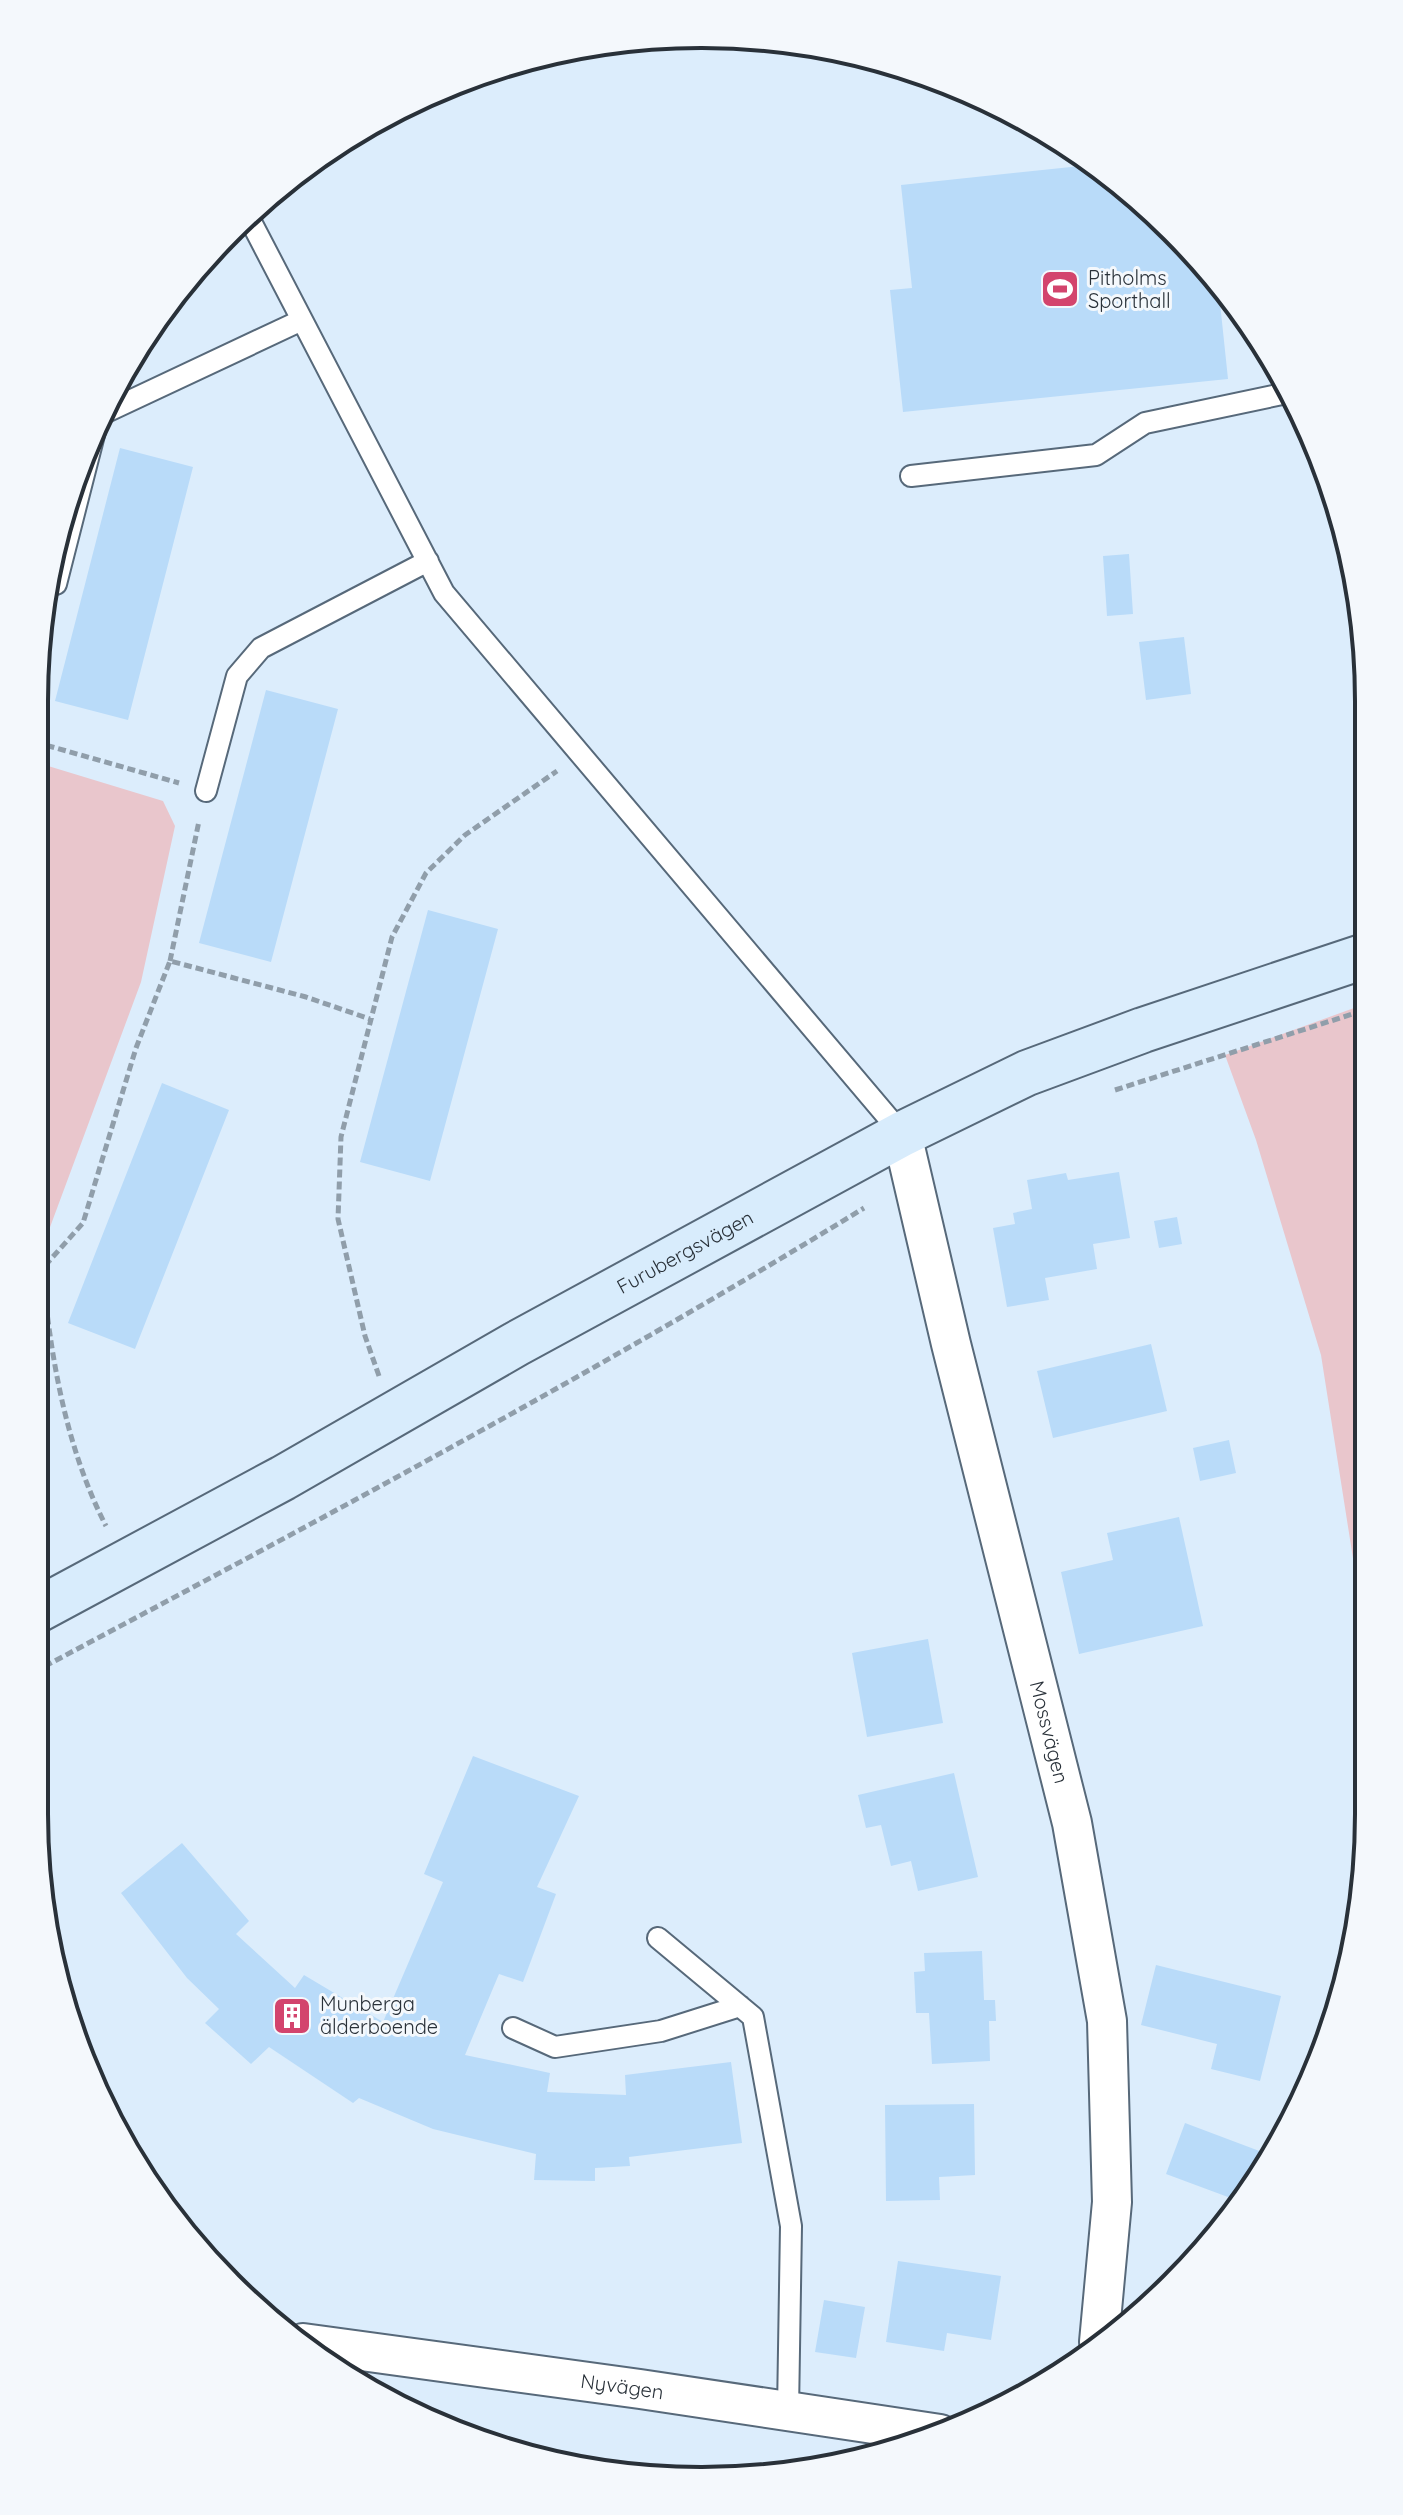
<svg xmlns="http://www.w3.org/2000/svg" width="1403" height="2515" font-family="Quicksand,sans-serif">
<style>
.green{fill:#e9c6cc}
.building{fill:#b9dbf9}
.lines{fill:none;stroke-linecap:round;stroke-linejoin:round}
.lane-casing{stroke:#57697a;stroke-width:24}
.street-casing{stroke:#57697a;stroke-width:42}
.secondary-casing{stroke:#57697a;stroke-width:48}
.path{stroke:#909eaa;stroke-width:5;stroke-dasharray:8 4;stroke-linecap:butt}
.lane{stroke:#fff;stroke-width:20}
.street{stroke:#fff;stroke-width:38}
.secondary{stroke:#d8ecfc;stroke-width:44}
.labels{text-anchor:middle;stroke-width:6;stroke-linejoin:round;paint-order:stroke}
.poi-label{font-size:20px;fill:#293139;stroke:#f4f8fc;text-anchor:start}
.street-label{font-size:20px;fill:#293139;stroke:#f4f8fc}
.rim{fill:none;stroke:#293139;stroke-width:4}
</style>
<rect width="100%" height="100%" fill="#dcedfc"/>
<path class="green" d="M35,762l128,39 12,25 -34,156 -95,256 -11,7z
M1365,1004l3,853 -4,18 2,-234 -45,-286 -65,-215 -31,-85z"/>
<path class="building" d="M1090,165l83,64 9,12 3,23 15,-2 18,22 10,95 -325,33 -13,-122 22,-2 -11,-103z
M120,448l73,19 -65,253 -73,-19z
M1129,554l4,60 -26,2 -4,-60z
M1184,637l7,57 -45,6 -7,-58z
M266,690l72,19 -67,253 -72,-19z
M428,910l70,19 -68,252 -70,-19z
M162,1083l67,27 -94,239 -67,-26z
M1119,1172l11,66 -37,6 4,25 -52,9 4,22 -42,7 -14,-79 22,-4 -2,-11 19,-4 -5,-29 39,-7 2,7z
M1177,1217l5,27 -23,4 -5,-27z
M1151,1344l16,67 -114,27 -16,-67z
M1229,1440l7,33 -36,8 -7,-33z
M1179,1517l24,109 -124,28 -18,-82 52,-12 -6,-27z
M928,1639l15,84 -76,14 -15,-84z
M473,1756l106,40 -42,91 19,7 -33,88 -24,-8 -34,81 85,18 -3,19 79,3 -1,-20 106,-13 11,81 -113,14 1,9 -35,2v13l-61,-1 2,-26 -103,-25 -74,-31 -6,5 -84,-56 -18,17 -46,-41 14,-14 -32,-31 -66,-85 61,-50 67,78 -13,13 59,54 9,-13 79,47 60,-140 -19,-8z
M954,1773l24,104 -60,14 -7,-30 -20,5 -10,-41 -15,3 -8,-33z
M982,1951l2,49h11l1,21h-7l1,40 -58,3 -3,-51h-13l-2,-41 11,-1 -1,-18z
M1156,1965l125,31 -21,85 -49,-12 6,-25 -76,-19z
M1330,1995l10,2 -11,40 -9,-2z
M974,2104l1,71 -36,2 1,23 -54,1 -1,-96z
M1185,2123l88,33 -37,44 -70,-26z
M898,2261l103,15 -10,64 -44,-7 -3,18 -58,-9z
M824,2300l41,7 -9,51 -41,-6z"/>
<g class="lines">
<defs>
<path id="lane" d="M248,216l196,377 458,541
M102,414l200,-94
M911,476l185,-21 49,-32 142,-30
M56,584l39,-153
M206,791l31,-115 24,-28 167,-87
M658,1938l95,79 38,209 -3,185
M513,2028l42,19 106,-16 79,-25"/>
<g id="street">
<path id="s1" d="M902,1134l49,210 121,479 35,198 5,181 -13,140"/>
<path id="s2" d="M303,2343l337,46 300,45"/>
</g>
<g id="secondary">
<path id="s3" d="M34,1612l249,-134 233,-134 386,-210 125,-61 116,-43 222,-74"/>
</g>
</defs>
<use href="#lane" class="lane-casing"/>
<use href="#street" class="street-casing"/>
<use href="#secondary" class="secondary-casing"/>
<path class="path" d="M35,663l13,-49
M35,742l144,41
M170,961l29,-140
M1115,1090l250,-80
M35,1266l7,3 41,-46 53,-175 34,-87 136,36 64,22
M42,1269c9,88 23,177 64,257
M379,1376l-14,-40 -27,-117 3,-82 51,-200 34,-64 39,-38 92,-64
M34,1672c280,-149 560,-298 830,-464"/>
<use href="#lane" class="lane"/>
<use href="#street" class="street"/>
<use href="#secondary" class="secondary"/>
</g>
<defs>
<symbol id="stadium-square" viewBox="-11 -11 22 22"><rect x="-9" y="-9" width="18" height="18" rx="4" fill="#d3446d" stroke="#f4f8fc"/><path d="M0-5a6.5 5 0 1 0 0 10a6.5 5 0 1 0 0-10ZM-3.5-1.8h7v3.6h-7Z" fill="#fff"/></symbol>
<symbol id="building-square" viewBox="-11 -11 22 22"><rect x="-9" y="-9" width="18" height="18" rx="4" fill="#d3446d" stroke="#f4f8fc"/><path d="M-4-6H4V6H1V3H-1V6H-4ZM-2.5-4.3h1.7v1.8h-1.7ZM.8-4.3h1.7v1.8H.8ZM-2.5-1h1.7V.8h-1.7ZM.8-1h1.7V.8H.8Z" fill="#fff"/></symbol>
</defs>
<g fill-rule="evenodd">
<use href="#stadium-square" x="1038" y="267" width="44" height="44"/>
<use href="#building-square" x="270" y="1994" width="44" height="44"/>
</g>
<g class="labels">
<g class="poi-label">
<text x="1088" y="285">Pitholms<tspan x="1088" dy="23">Sporthall</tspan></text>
<text x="320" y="2011">Munberga<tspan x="320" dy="23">älderboende</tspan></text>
</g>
<g class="street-label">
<text dy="7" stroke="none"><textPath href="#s3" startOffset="744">Furubergsvägen</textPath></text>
<text dy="7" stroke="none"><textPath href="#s1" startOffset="616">Mossvägen</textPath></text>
<text dy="7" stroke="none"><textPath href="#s2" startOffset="322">Nyvägen</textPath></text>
</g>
</g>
<path d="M0 0H1403V2515H0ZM701 48H702A653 653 0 0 1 1355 701V1814A653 653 0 0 1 702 2467H701A653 653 0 0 1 48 1814V701A653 653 0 0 1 701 48Z" fill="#f4f8fc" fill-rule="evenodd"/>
<path class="rim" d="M701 48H702A653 653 0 0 1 1355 701V1814A653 653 0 0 1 702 2467H701A653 653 0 0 1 48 1814V701A653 653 0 0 1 701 48Z"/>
</svg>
